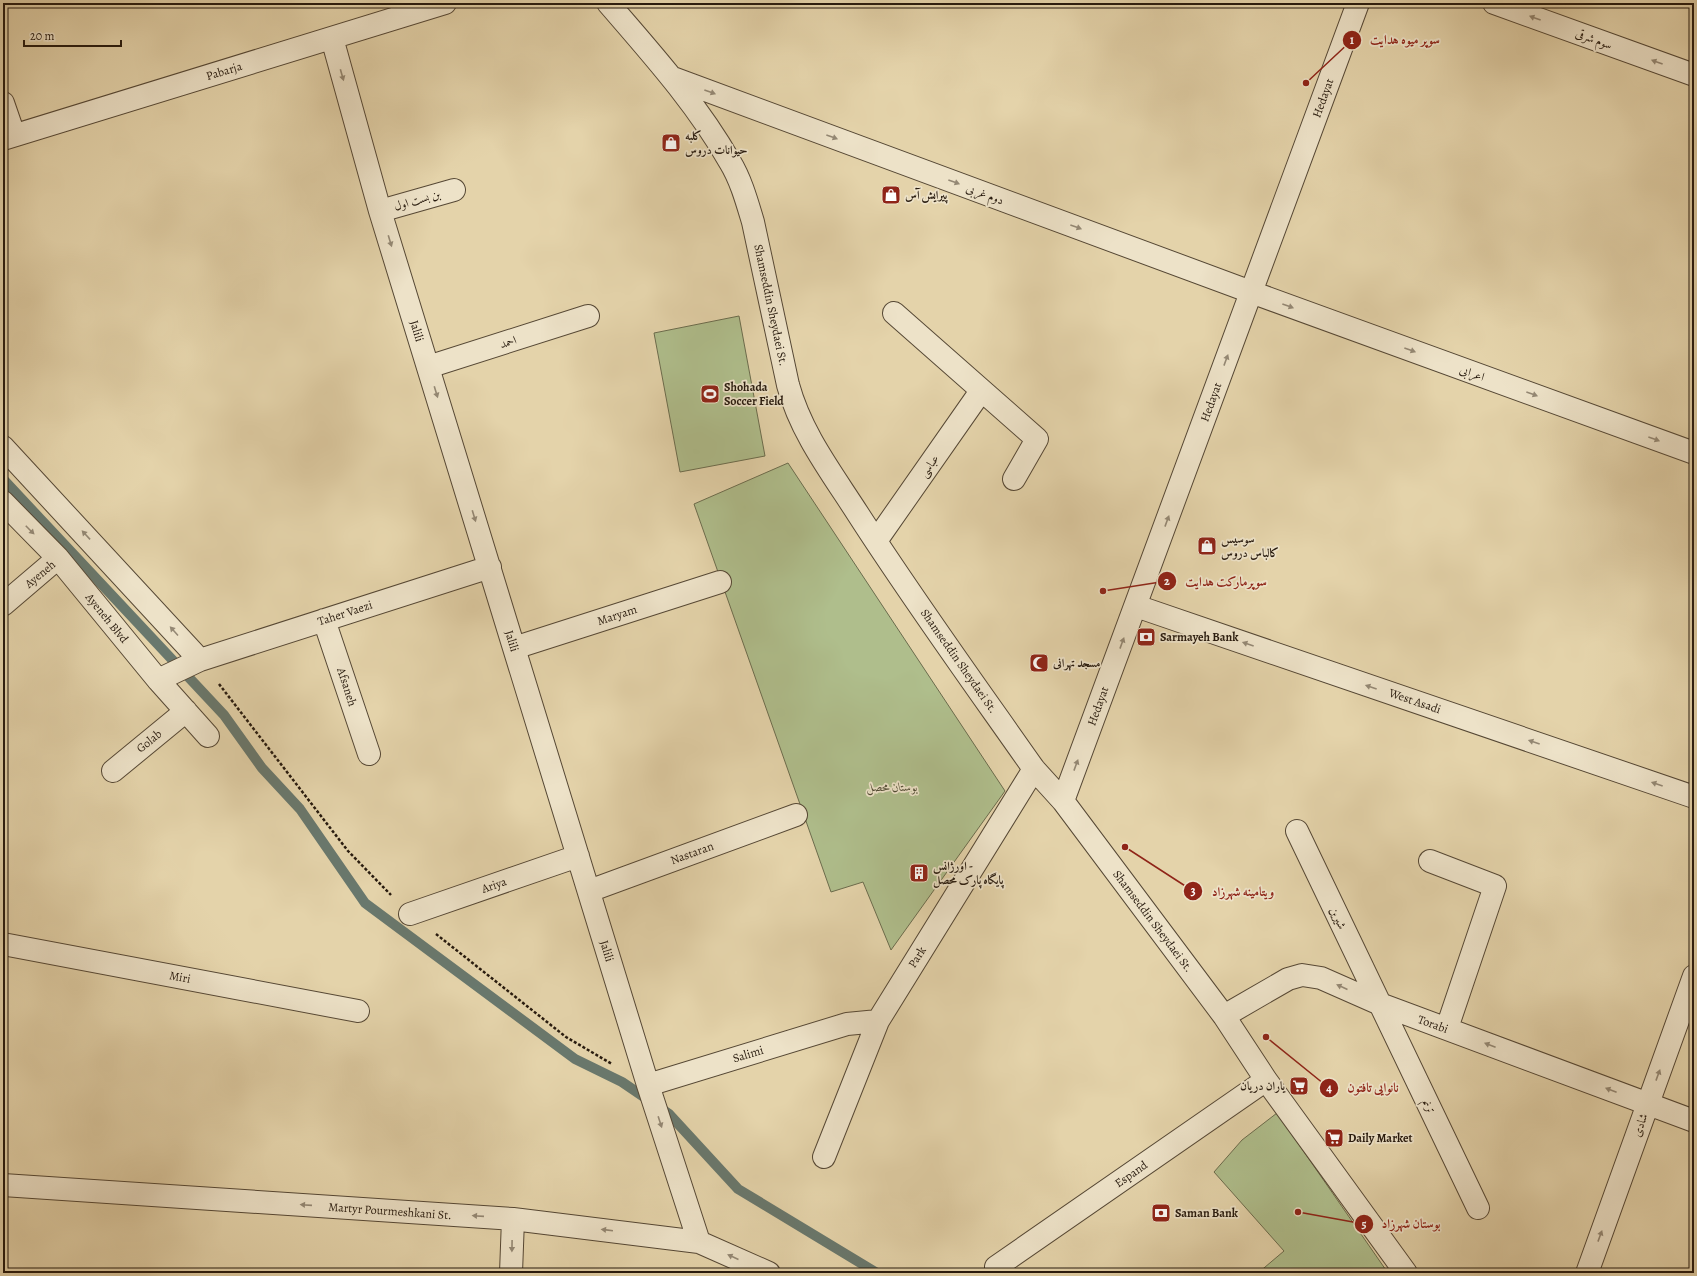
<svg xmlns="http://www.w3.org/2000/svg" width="1697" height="1276" font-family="Alegreya,Amiri,serif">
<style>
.green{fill:#afbe8c;stroke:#6b6c4d}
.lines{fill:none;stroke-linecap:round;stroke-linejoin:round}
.stream{stroke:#69786d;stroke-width:10}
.minor-casing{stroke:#564835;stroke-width:24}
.path{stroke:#271a0e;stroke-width:2.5;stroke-dasharray:3 2;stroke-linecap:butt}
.minor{stroke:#ede2c8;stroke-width:22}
.oneway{fill:#948874}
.labels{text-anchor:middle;stroke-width:3.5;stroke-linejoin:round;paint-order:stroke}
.street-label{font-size:12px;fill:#271a0e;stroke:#ede2c8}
.poi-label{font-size:12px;font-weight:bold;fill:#271a0e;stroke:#ede2c8;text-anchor:start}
.park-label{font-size:12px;font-style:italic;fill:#504b34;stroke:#ede2c8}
.leader{fill:none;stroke:#8f2418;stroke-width:1.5}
.callout-dot{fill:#8f2418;stroke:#ede2c8;stroke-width:1.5}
.mark-label{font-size:12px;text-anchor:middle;font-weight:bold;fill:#fff}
.callout-label{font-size:13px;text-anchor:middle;font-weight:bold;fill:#8f2418;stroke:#ede2c8;stroke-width:3.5;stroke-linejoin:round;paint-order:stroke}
</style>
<rect width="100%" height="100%" fill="#e4d3aa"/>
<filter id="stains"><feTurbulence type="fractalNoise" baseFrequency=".005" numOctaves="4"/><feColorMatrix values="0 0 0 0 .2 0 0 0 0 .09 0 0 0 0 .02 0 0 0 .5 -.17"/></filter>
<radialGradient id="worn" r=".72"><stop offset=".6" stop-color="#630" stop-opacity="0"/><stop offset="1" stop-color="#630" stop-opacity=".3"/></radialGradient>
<path class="green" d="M739,316l26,140 -85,16 -26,-139z
M788,463l217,328 -114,159 -28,-68 -32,10 -137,-388z
M1277,1113l111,160h-130l26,-22 -70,-79 28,-32z"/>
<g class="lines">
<path class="stream" d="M3,479l221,236 38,53 38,41 65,94 210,156 47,23 47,32 69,75 139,84"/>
<defs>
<path id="minor" d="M608,3c44,51 89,101 122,159 11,18 17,40 23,60l35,163c13,48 43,87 70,129 56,87 117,171 176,255l29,32 161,215 42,64 140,193
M1494,3l200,72
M332,38l48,173 268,874 51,157
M673,78l578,214 443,161
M3,103l11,32
M3,139l442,-136
M380,211l74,-21
M894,313l143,126 -23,40
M428,367l160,-51
M3,447l197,213
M3,502l55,56 100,122 50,56
M876,541l105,-150
M3,605l55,-47
M1136,606l558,191
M324,620l45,134
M514,648l206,-66
M158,680l42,-20 290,-93
M113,771l73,-60
M1063,801l295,-798
M1297,831l181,377
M1430,861l65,25 -48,142
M589,891l207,-76
M410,914l168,-58
M3,944l355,67
M1224,1016l64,-37 14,-4 19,3 59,26 314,117
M648,1085l199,-61 31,-3
M824,1157l54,-136 156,-252
M3,1185l510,34 186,23 70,31
M996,1267l270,-187
M511,1273l2,-54
M1587,1273l107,-297"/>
</defs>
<use href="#minor" class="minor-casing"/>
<path class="path" d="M219,684l129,167 43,44
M436,934l130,103 46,27"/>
<use href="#minor" class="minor"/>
</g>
<defs><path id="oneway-solid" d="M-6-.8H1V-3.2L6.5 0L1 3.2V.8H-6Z"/></defs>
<g class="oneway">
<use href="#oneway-solid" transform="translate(1535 18) rotate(-160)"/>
<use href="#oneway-solid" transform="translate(1657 62) rotate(-160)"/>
<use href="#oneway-solid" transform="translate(342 75) rotate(74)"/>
<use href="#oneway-solid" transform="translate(710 92) rotate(20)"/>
<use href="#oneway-solid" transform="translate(832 137) rotate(20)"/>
<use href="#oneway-solid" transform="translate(954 182) rotate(20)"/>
<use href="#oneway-solid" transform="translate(1076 227) rotate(20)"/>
<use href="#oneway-solid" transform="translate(390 241) rotate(73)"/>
<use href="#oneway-solid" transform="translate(1288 306) rotate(20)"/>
<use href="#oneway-solid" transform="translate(1410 350) rotate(20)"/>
<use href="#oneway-solid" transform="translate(1226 360) rotate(-70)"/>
<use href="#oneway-solid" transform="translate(436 392) rotate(73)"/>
<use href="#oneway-solid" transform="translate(1532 394) rotate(20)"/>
<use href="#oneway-solid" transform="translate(1654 439) rotate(20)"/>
<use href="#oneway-solid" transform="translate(474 516) rotate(73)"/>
<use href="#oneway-solid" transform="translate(1167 521) rotate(-70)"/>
<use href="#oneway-solid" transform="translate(30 530) rotate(45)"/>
<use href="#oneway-solid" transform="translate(86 535) rotate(-133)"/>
<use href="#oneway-solid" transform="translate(174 631) rotate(-132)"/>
<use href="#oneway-solid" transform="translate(1122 643) rotate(-70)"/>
<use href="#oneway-solid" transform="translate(1248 644) rotate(-161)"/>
<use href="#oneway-solid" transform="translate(1371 687) rotate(-161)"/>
<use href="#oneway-solid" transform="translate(1534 742) rotate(-161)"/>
<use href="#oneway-solid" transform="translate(1076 765) rotate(-70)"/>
<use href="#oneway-solid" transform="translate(1657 784) rotate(-161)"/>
<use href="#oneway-solid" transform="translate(1342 987) rotate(-156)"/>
<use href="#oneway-solid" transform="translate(1490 1045) rotate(-159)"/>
<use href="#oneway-solid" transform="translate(1658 1075) rotate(-70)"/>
<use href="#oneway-solid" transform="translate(1611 1090) rotate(-159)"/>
<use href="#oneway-solid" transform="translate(660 1122) rotate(72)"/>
<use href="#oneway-solid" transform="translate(306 1205) rotate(-176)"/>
<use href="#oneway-solid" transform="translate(478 1216) rotate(-176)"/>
<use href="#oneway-solid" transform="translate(607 1230) rotate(-173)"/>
<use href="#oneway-solid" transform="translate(1600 1236) rotate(-70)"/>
<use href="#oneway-solid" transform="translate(512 1246) rotate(91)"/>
<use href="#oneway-solid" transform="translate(733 1257) rotate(-156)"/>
</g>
<defs>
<symbol id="shop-square" viewBox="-11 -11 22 22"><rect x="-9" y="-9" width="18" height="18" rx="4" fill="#8f2418" stroke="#ede2c8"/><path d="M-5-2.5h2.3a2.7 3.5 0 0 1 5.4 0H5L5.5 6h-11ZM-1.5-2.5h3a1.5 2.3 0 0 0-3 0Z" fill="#fff"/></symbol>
<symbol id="stadium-square" viewBox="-11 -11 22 22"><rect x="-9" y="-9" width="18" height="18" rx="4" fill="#8f2418" stroke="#ede2c8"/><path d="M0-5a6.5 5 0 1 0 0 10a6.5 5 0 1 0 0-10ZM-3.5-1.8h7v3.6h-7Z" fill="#fff"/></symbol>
<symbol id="bank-square" viewBox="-11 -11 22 22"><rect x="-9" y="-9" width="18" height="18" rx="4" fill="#8f2418" stroke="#ede2c8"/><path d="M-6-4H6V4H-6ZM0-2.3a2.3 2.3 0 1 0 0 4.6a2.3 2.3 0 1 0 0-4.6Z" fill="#fff"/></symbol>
<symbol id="mosque-square" viewBox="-11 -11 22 22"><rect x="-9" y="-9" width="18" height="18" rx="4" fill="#8f2418" stroke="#ede2c8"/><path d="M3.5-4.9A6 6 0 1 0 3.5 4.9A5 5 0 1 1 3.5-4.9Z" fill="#fff"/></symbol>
<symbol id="building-square" viewBox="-11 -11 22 22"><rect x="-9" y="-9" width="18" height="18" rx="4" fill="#8f2418" stroke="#ede2c8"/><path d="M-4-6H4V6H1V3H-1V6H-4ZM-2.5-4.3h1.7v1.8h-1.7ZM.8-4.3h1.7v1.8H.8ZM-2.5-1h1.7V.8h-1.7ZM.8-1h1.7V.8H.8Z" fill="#fff"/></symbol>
<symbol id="supermarket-square" viewBox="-11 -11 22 22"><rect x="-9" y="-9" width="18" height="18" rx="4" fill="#8f2418" stroke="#ede2c8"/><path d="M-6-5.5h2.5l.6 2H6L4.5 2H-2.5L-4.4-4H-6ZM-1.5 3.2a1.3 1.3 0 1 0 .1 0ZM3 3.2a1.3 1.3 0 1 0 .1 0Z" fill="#fff"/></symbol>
</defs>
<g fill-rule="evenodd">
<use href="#shop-square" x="660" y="132" width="22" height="22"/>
<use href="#shop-square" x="880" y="184" width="22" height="22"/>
<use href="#stadium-square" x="699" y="383" width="22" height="22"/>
<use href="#shop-square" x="1196" y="535" width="22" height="22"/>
<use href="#bank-square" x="1135" y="626" width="22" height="22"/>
<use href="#mosque-square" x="1028" y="652" width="22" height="22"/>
<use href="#building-square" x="908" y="862" width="22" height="22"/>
<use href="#supermarket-square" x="1288" y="1075" width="22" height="22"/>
<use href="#supermarket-square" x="1323" y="1127" width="22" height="22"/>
<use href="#bank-square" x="1150" y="1202" width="22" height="22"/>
</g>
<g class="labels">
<g class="street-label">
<text transform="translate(1594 39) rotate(20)" y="4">سوم شرقی</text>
<text transform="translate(224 71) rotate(-17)" y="4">Pabarja</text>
<text transform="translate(1323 98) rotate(-70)" y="4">Hedayat</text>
<text transform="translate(985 194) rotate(20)" y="4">دوم غربی</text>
<text transform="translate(417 200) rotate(-16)" y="4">بن بست اول</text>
<text transform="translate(771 305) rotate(78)" y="4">Shamseddin Sheydaei St.</text>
<text transform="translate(417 331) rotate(73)" y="4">Jalili</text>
<text transform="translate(508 342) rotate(-18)" y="4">احمد</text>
<text transform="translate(1472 373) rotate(20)" y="4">اعرابی</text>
<text transform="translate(1211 402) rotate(-70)" y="4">Hedayat</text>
<text transform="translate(929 466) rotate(-55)" y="4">عباسی</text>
<text transform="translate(40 574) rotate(-40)" y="4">Ayeneh</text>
<text transform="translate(345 613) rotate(-18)" y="4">Taher Vaezi</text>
<text transform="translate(617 615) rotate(-18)" y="4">Maryam</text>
<text transform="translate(107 618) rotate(51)" y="4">Ayeneh Blvd</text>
<text transform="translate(512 641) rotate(73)" y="4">Jalili</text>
<text transform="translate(959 661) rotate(55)" y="4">Shamseddin Sheydaei St.</text>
<text transform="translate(347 687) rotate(72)" y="4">Afsaneh</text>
<text transform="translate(1415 701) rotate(19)" y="4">West Asadi</text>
<text transform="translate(1098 706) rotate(-70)" y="4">Hedayat</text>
<text transform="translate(149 741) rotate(-39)" y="4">Golab</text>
<text transform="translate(692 853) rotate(-20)" y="4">Nastaran</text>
<text transform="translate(494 885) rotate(-19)" y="4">Ariya</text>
<text transform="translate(1338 918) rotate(64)" y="4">شیرین</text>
<text transform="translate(1153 921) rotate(53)" y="4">Shamseddin Sheydaei St.</text>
<text transform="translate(607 951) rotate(73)" y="4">Jalili</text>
<text transform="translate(917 957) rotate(-58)" y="4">Park</text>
<text transform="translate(180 977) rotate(11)" y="4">Miri</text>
<text transform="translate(1433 1024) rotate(20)" y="4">Torabi</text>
<text transform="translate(748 1054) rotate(-17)" y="4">Salimi</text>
<text transform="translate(1429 1106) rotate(64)" y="4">ترنم</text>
<text transform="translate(1640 1125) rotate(-70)" y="4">شادی</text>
<text transform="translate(1131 1174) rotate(-35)" y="4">Espand</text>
<text transform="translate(390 1211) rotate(4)" y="4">Martyr Pourmeshkani St.</text>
</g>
<g class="poi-label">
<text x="685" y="140">کلبه<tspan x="685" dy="14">حیوانات دروس</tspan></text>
<text x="905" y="199">پیرایش آس</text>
<text x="724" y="391">Shohada<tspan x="724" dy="14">Soccer Field</tspan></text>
<text x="1221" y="543">سوسیس<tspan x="1221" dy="14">کالباس دروس</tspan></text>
<text x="1160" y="641">Sarmayeh Bank</text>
<text x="1053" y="667">مسجد تهرانی</text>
<text x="933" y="870">اورژانس -<tspan x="933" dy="14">پایگاه پارک محصل</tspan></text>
<text x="1285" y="1090" text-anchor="end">یاران دریان</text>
<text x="1348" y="1142">Daily Market</text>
<text x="1175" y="1217">Saman Bank</text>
</g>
<g class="park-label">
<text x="892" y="791">بوستان محصل</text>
</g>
</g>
<path class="leader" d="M1306 83L1352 40M1103 591L1167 581M1125 847L1193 891M1266 1037L1329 1088M1298 1212L1364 1224"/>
<g class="callout-dot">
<circle cx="1306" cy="83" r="4"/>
<circle cx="1103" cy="591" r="4"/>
<circle cx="1125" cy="847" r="4"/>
<circle cx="1266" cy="1037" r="4"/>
<circle cx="1298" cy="1212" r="4"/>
<circle cx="1352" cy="40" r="10"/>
<circle cx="1167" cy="581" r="10"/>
<circle cx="1193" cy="891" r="10"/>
<circle cx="1329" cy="1088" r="10"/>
<circle cx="1364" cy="1224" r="10"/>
</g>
<g class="mark-label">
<text x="1352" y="44">1</text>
<text x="1167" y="585">2</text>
<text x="1193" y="895">3</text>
<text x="1329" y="1092">4</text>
<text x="1364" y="1228">5</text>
</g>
<g class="callout-label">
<text x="1405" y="44">سوپر میوه هدایت</text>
<text x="1226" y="586">سوپرمارکت هدایت</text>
<text x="1243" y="896">ویتامینه شهرزاد</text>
<text x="1373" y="1092">نانوایی تافتون</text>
<text x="1411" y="1228">بوستان شهرزاد</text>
</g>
<rect width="1697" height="1276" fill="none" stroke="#e4d3aa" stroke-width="16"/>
<rect x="4" y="4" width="1689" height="1268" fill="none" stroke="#271a0e" stroke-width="2"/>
<rect x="8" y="8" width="1681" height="1260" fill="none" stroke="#271a0e"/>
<path d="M24 40v6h97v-6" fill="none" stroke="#271a0e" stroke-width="2"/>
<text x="30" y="40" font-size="12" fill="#271a0e" stroke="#ede2c8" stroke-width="3" paint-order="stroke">20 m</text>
<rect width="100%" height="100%" filter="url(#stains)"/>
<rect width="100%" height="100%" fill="url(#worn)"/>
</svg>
